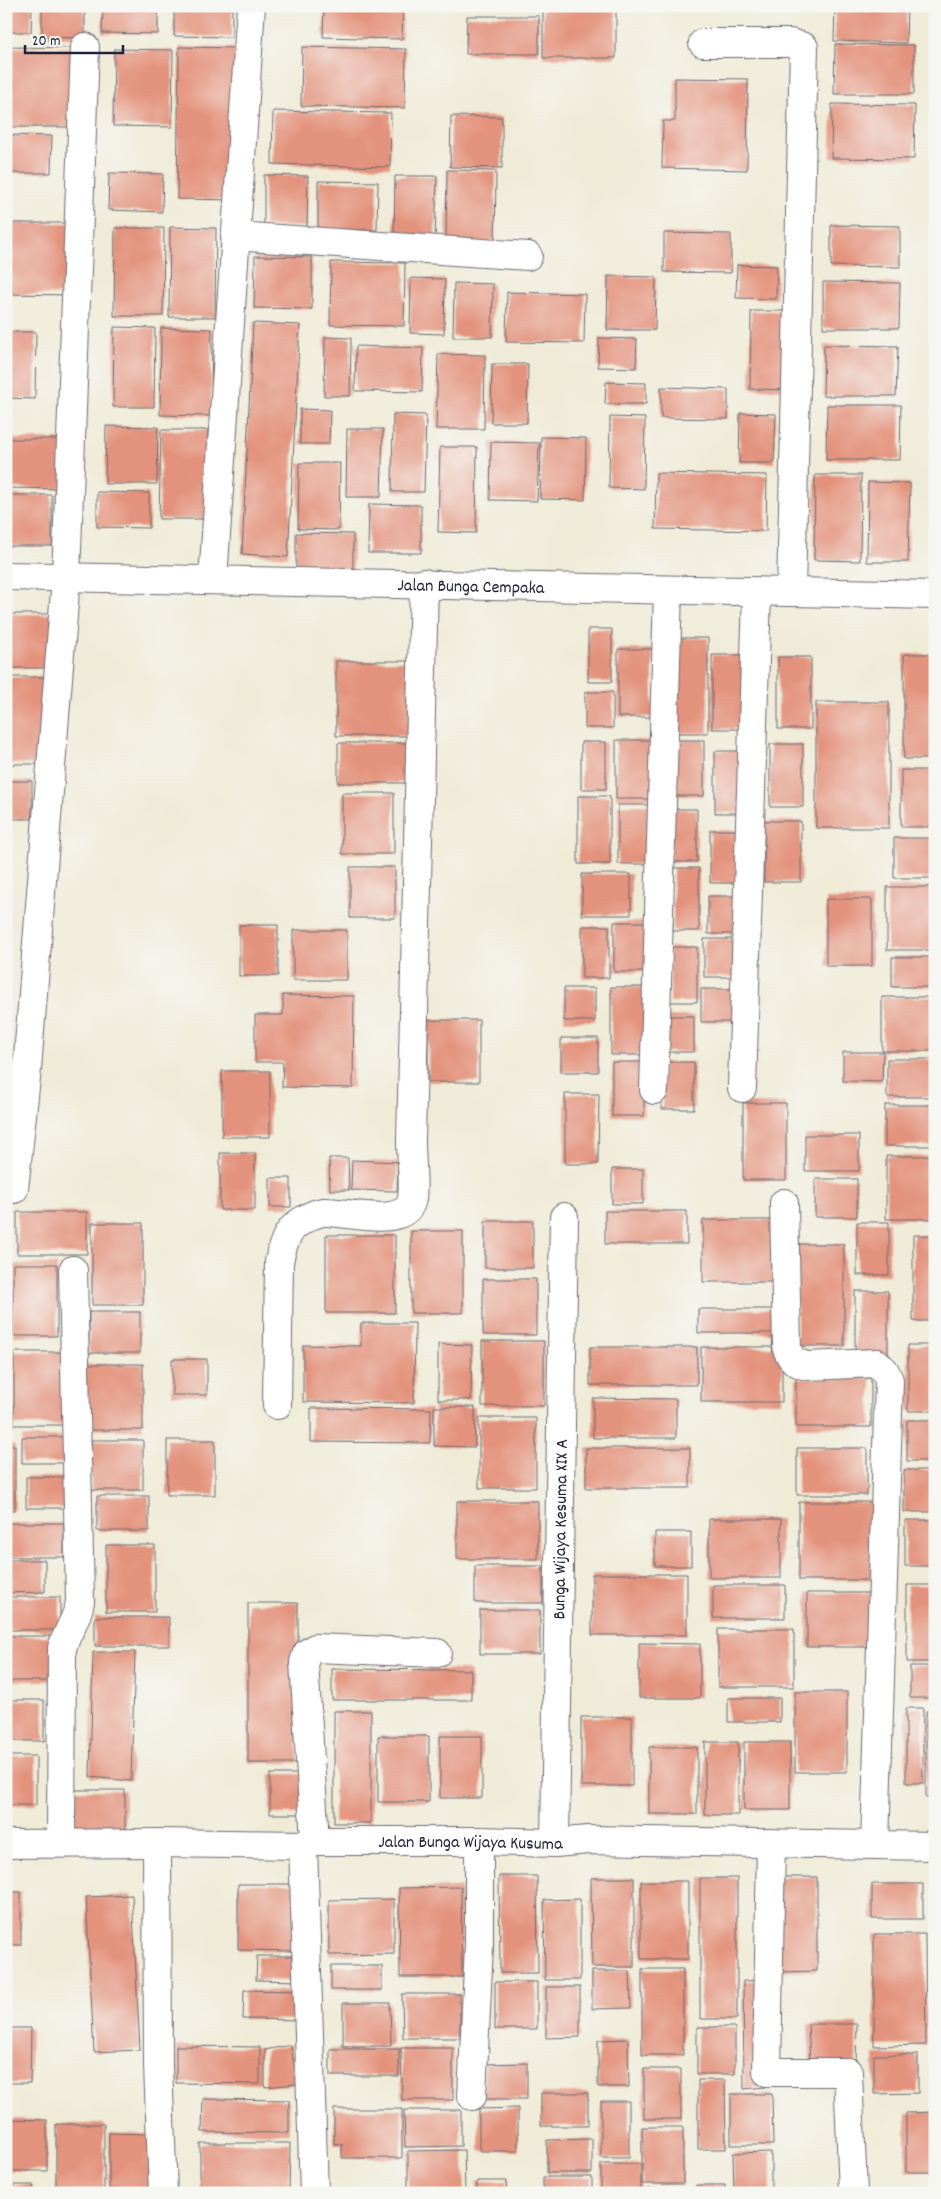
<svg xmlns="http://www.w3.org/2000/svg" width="941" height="2199" font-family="Dekko,sans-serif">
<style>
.building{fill:#e3937d}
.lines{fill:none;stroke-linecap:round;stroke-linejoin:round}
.minor-casing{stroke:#6a6872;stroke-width:30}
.minor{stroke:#fff;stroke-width:28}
.labels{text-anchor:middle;stroke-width:4;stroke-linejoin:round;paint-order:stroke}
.street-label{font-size:18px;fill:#22223b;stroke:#f6f6f2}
</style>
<rect width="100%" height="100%" fill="#f6f6f2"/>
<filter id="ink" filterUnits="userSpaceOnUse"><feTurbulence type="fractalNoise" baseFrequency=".02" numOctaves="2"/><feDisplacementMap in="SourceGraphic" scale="10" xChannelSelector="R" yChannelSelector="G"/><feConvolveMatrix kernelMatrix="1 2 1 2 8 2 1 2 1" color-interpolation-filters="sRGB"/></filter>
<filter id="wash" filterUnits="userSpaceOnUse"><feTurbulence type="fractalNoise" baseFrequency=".0096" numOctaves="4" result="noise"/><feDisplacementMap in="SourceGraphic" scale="20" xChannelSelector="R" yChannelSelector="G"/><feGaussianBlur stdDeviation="1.12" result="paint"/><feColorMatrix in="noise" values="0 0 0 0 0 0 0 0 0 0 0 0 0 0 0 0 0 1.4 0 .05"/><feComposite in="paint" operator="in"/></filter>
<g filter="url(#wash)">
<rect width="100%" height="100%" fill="#efebd7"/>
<g id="blocks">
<path class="building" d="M6,6h26l-1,26h-25z
M42,6h43v32l-43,-1z
M103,6h55v28l-56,-1z
M174,6h58v31l-58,-1z
M324,6h79l-1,33 -79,-2z
M835,6h72l-1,37 -72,-2z
M543,9h73v49h-73z
M467,16h72v38h-73z
M835,44l79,1v49h-80z
M6,47l70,1 -1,79h-69z
M179,47l60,1 -2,152 -60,-1z
M302,47l104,2 -1,59 -104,-2z
M114,49l59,1 -1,77 -59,-1z
M675,78l73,1 -1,91 -85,-2 1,-47h12z
M832,104l83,1 -1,54 -83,-1z
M273,111l118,2 -1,54 -118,-3z
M451,116l51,1v51l-52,-1z
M6,135l46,1 -1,37h-45z
M447,170l49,1 -1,77 -49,-1z
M109,173l54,1 -1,38 -54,-2z
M264,175l44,1 -1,51 -43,-1z
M395,176h42l-2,65 -41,-1z
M318,181l60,1 -1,48 -59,-1z
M6,223h67v72l-67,-1z
M831,225l69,1v41l-69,-1z
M170,227l46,1 -1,89h-46z
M115,228h49l-1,88h-49z
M664,233l67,1v39l-67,-1z
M255,256l57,1v52l-58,-1z
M331,262l74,1 -1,63 -74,-1z
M737,265l40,1 -1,33 -40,-1z
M608,276l48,1 -1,53h-48z
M411,278l34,1 -1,55 -34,-1z
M823,282l77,1 -1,45h-76z
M454,283l39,1 -1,53h-39z
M507,292l78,2 -1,49 -78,-1z
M751,311h46l-2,79 -45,-1z
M253,323l47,2 -12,232 -46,-3z
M114,327l41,1 -1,79h-41z
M161,328l51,1 -1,87 -51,-1z
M6,332h30l-1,67 -29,-1z
M325,337l26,1 -1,58h-26z
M599,338l38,1 -1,29 -38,-1z
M824,345l74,1 -2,50h-73z
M356,346l67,2 -1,44 -67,-1z
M438,354l47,1 -1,74h-48z
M492,364h36l-1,59h-36z
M606,382l40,1v21h-41z
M661,387l67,2v30l-67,-1z
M827,405h74l-1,55h-74z
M300,409l30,1 -1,34h-29z
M740,413l36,1 -2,49h-35z
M393,414l33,1 -2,77h-32z
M610,417l35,1 -1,71 -35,-1z
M106,426l52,1 -1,57h-52z
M347,429h36l-2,68h-35z
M161,430h47l-1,89h-48z
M541,437l45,1 -1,62 -45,-1z
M7,439h62l-1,50 -62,-1z
M491,442l48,1 -2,58 -47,-1z
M440,447h37l-1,86 -38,-1z
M299,463h41l-1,67 -41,-1z
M656,473l111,2 -1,56 -111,-2z
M815,475h46l-1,86 -46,-1z
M868,482l42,1 -2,79h-41z
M97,492l52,1v35l-52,-1z
M6,495h46v51h-46z
M369,504l52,1v48h-53z
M296,533l57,1v41h-57z
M6,614h47v54h-47z
M588,629h24v53h-24z
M676,638h32v95h-32z
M618,649h35v68h-35z
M904,654h31v105h-31z
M712,655h36v74h-36z
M778,657h33v72h-33z
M336,661h79v75h-79z
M6,677h38v87h-38z
M585,692h28v36h-28z
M816,702h73v126h-73z
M616,740h45v59h-45z
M671,740h33v56h-33z
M581,742h25v47h-25z
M338,743h72v40h-72z
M770,744h33v63h-33z
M715,751h31v62h-31z
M901,770h34v57h-34z
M6,781h26v38h-26z
M342,793h52v61h-52z
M578,796h32v68h-32z
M618,805h35v59h-35z
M671,809h26v53h-26z
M764,821h37v61h-37z
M710,830h32v53h-32z
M894,838h41v40h-41z
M350,867h45v51h-45z
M673,868h26v63h-26z
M582,874h49v41h-49z
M887,887h48v63h-48z
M708,896h34v38h-34z
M826,899h46v67h-46z
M614,922h38v50h-38z
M239,925h39v51h-39z
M582,926h27v52h-27z
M293,930h54v50h-54z
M704,939h39v38h-39z
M670,947h27v55h-27z
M892,957h43v30h-43z
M611,987h38v68h-38z
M564,988h31v33h-31z
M701,989h36v33h-36z
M283,995l71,1 -1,92 -71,-1 1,-25h-28v-47h28z
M882,997h53v54h-53z
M666,1016h28v36h-28z
M428,1020h51v62h-51z
M561,1038h37v34h-37z
M843,1052h40l-1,30 -39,-1z
M887,1059h48v38h-48z
M612,1062h32v54h-32z
M662,1062h32v47h-32z
M222,1071h48v66h-48z
M565,1094h34l-1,70h-33z
M743,1103h43v77h-43z
M885,1105h50v41h-50z
M805,1135h54v36h-54z
M220,1153h35v57h-35z
M886,1156h49v63h-49z
M329,1158h19l1,32h-19z
M352,1160l46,2 -1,29 -46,-1z
M612,1169h31v35h-31z
M270,1178h21v29h-21z
M815,1179h42v38h-42z
M605,1211h82v33h-82z
M17,1212h70v42h-70z
M703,1220h74v62h-74z
M485,1221h48v47h-48z
M857,1222h32v53h-32z
M92,1223h51v82h-51z
M411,1231h52v82h-52z
M326,1235h69v78h-69z
M913,1235h22v86h-22z
M797,1244h47v102h-47z
M13,1264h44v72h-44z
M483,1279h53v56h-53z
M855,1291h33v67h-33z
M698,1309h87v24h-87z
M89,1312h51v41h-51z
M361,1323h54l-1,80 -111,-1v-57l58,1z
M482,1341h62v65h-62z
M438,1344l34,1 -1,55h-33z
M908,1345h27v66h-27z
M590,1347h107v38h-107z
M701,1347h81v55h-81z
M14,1352h55v73h-55z
M6,1353h4v63h-4z
M172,1359h35v36h-35z
M85,1364h58v66h-58z
M796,1378h75v49h-75z
M593,1398l83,1v39h-83z
M434,1407h41v40l-41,-1z
M311,1408l120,1 -1,34 -119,-1z
M479,1418h57v70h-57z
M907,1420h28v41h-28z
M22,1437h46v26h-46z
M91,1440h52v50h-52z
M167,1440h48v55h-48z
M6,1445h9v65h-9z
M586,1448h104v40h-104z
M797,1448h70v47h-70z
M904,1470h31v42h-31z
M26,1477h42v31h-42z
M97,1496h52v35h-52z
M457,1501h81v58h-81z
M799,1502h74v78h-74z
M709,1519h72v59h-72z
M905,1520h30v46h-30z
M6,1523h58v34h-58z
M655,1532h36v34h-36z
M106,1545h49v67h-49z
M6,1560h39v32l-39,1z
M475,1566h68v37h-68z
M592,1574h95v61h-95z
M713,1585h72v33h-72z
M907,1585h28v77h-28z
M807,1593h67v54h-67z
M6,1597h54v33h-54z
M248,1603h50v160h-50z
M480,1610h60v44h-60z
M95,1617h74v29h-74z
M718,1629h76v58h-76z
M6,1636h50v45h-50z
M639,1643l61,1v54h-61z
M93,1652h42l-4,129 -41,-4z
M910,1666h25v32h-25z
M332,1669l139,1v30h-139z
M795,1692h52v80h-52z
M728,1698h52v24h-52z
M6,1700h38v41h-38z
M906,1708h17v75h-17z
M334,1711h37v112h-37z
M926,1711h9v86h-9z
M581,1717h51v69h-51z
M378,1736h51v66h-51z
M440,1736h42v62h-42z
M705,1742h33v73h-33z
M744,1742h46v68h-46z
M649,1747h48v67h-48z
M6,1756h30v49h-30z
M270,1774h36v40h-36z
M75,1790h50v42h-50z
M499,1876h38l1,97h-38z
M775,1877h42v94l-41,1z
M591,1878h43v89h-42z
M700,1878h37v141h-37z
M641,1881h47v78h-47z
M238,1884h59l-1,67 -58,-1z
M872,1884h51v35h-51z
M461,1887l1,90h-62l-1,-89z
M6,1892h15v53h-15z
M132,1895l8,155 -46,2 -8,-155z
M394,1899v55l-65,1v-55z
M580,1899v81h-35l-1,-80z
M874,1934h51l1,111 -52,1z
M257,1956h43v25l-44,-1z
M331,1966h51v24h-51z
M642,1969h41v86h-41z
M592,1971h38l1,37 -39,1z
M766,1980v107l-22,2 -1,-108z
M495,1982h42v47h-42z
M546,1987h34v50l-34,1z
M244,1990l59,1 -1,29 -59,-1z
M402,1994h58v44h-57z
M343,2003h47l1,43h-48z
M808,2024h49l-1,39 -46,1z
M697,2027h38v47h-38z
M6,2028h25l-1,55h-24z
M628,2039l1,48h-31v-47z
M291,2045l6,39 -32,3v-37z
M176,2046l84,1v37l-84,-1z
M401,2048h52v52h-51z
M330,2049h69v27h-69z
M874,2055h44v38l-44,1z
M527,2063v36h-43v-35z
M644,2069h37v50h-37z
M698,2080h27l1,69h-28z
M541,2093h47v33h-47z
M731,2094h41l1,51h-42z
M203,2099l86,1v33l-87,-1z
M601,2101h28v57h-28z
M518,2108v43h-39v-42z
M334,2109h68v49h-60v-14h-8z
M404,2110h57v36l-56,1z
M935,2112v60h-29v-59z
M6,2119l41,1v51h-41z
M56,2124h48v69h-48z
M642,2127h41v57h-41z
M109,2133l41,1v56l-41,-1z
M592,2139v34h-45v-33z
M200,2143h90l-1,50 -89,-1z
M464,2150l1,43h-57v-42z
M771,2152v39l-37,1 -1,-39z
M601,2164h40v29h-40z
M543,2177h49v16h-49z
M477,2181h30l-1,12h-29z
M6,2185h27v8h-27z
M696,2185h29v8h-29z
M648,2189h35v4h-35z"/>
</g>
</g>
<g filter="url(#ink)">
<use href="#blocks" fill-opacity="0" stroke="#6a6872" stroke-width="1"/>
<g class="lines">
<defs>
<g id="minor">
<path d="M703,43h87l14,4 -13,545"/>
<path d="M235,236l293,20"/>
<path id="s1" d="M6,576l929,19"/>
<path d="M213,580l38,-574"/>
<path d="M742,1088l15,-496"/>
<path d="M654,1090l14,-500"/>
<path d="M14,1189l13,-120 39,-491 19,-531"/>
<path d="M784,1203l3,146c4,11 9,14 20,17l70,-3 8,8 4,9 -14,465"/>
<path d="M277,1405l2,-143c2,-10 4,-20 10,-29 6,-10 24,-20 35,-21 21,-1 82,18 88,-13 2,-15 -1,-42 -1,-58l13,-558"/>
<path d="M315,1841l-11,-179 3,-9 8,-5 122,5"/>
<path d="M61,1843l1,-195c5,-16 15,-29 18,-46l-7,-332"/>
<path d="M157,1843l1,223 5,127"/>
<path id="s2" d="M555,1843l9,-626"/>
<path d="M771,1843l-4,229h81l5,121"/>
<path id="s3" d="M6,1844l151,-1 146,2 12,-4h164l76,2 33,-3 347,6"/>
<path d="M303,1845l11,348"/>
<path d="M472,2096l7,-151v-104"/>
</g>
</defs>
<use href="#minor" class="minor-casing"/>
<use href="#minor" class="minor"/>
</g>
</g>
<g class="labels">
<g class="street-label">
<text dy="6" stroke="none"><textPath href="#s1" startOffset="465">Jalan Bunga Cempaka</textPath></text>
<text dy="6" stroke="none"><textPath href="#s2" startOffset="314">Bunga Wijaya Kesuma XIX A</textPath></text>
<text dy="6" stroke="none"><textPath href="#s3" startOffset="465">Jalan Bunga Wijaya Kusuma</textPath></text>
</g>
</g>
<rect width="941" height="2199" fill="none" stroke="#f6f6f2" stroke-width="25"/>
<path d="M25 45v8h98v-8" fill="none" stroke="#22223b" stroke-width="2.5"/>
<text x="32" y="45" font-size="15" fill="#22223b" stroke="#f6f6f2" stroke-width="4" paint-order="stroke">20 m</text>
</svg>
